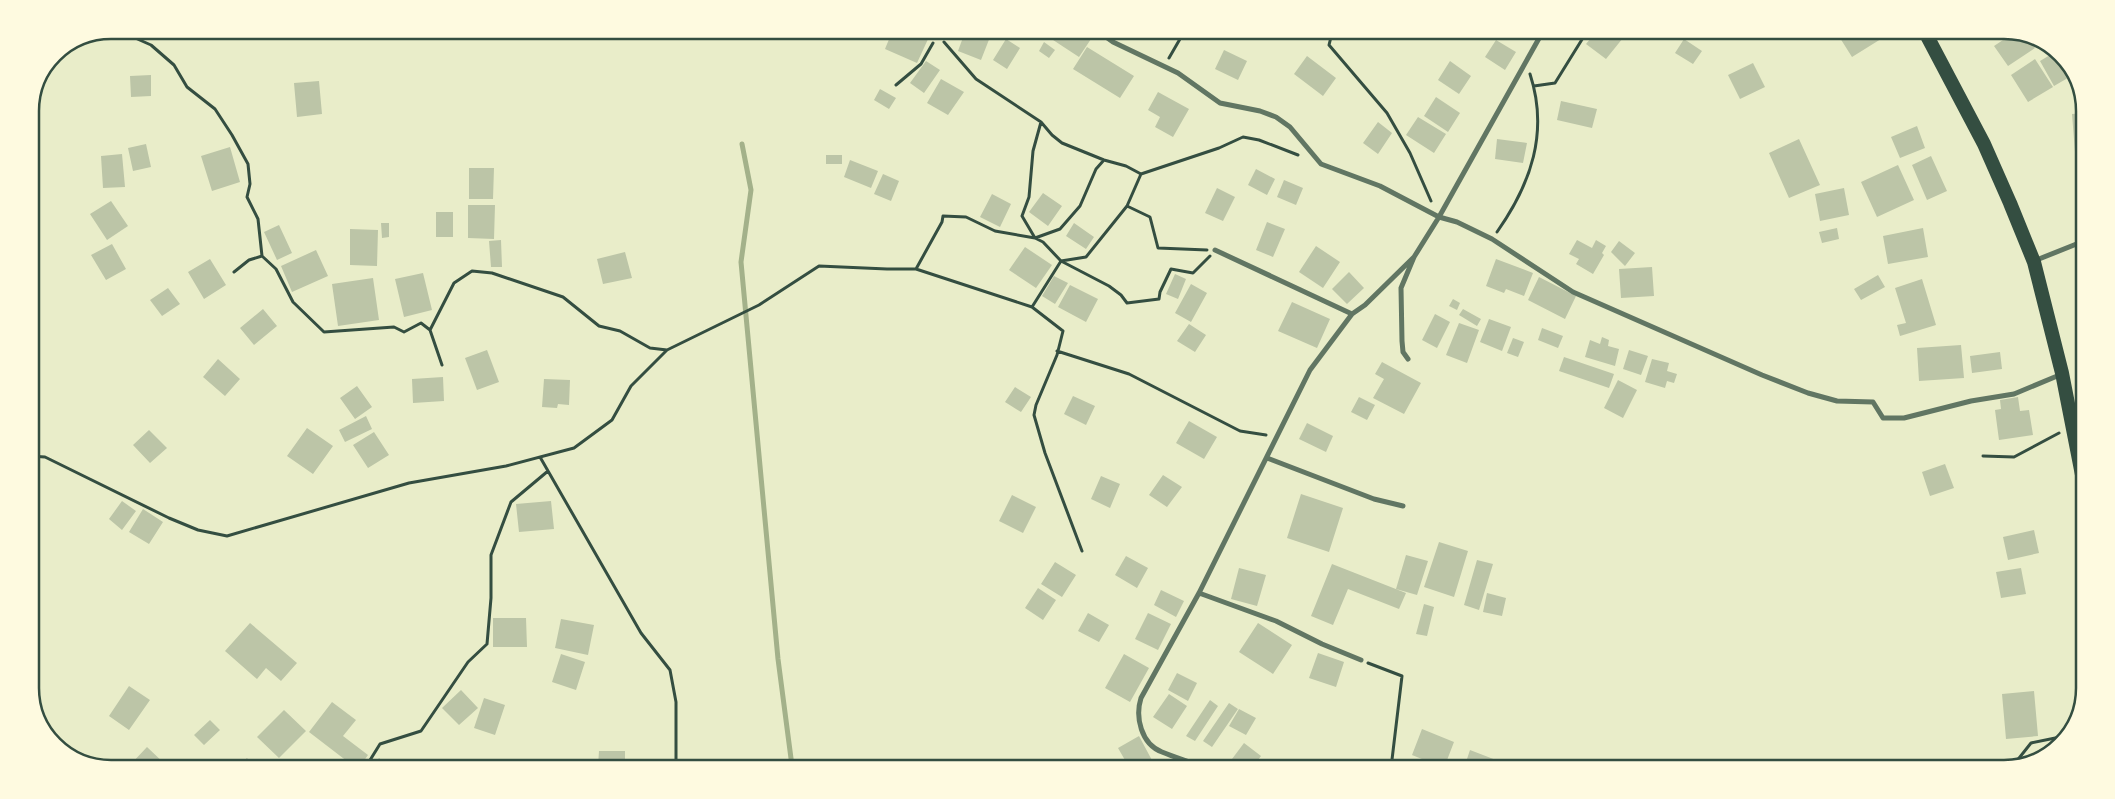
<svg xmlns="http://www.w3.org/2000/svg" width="2115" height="799" font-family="Rubik,sans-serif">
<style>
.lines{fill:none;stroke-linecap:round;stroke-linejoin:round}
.stream{stroke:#a3b18a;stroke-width:5}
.building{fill:#bcc5a7}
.path{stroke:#344e41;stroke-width:3}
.minor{stroke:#617663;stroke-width:5}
.trunk{stroke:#344e41;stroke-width:14}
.rim{fill:none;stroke:#344e41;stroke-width:2.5}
</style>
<rect width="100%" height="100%" fill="#e9edc9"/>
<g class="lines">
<path class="stream" d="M742,144l9,46 -10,72 37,397 14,107"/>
</g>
<path class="building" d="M892,32h26l11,5 -12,26 -32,-14z
M965,32h27l-11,28 -23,-9z
M1054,32h33l6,4 -14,21 -29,-19z
M1595,33h32l-21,26 -20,-15z
M1848,34h41l-37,23 -12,-19z
M2012,34h14l9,14 -27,18 -14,-20z
M1006,39l14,9 -13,21 -14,-9z
M1684,39l18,12 -9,13 -18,-11z
M1496,40l20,12 -11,18 -20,-13z
M1044,42l11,8 -6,8 -10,-7z
M1087,47l47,29 -14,22 -47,-29z
M1224,50l23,11 -9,19 -23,-11z
M2055,52l13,9 5,14 -19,11 -14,-25z
M1307,56l29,22 -13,18 -29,-22z
M2035,59l18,28 -25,15 -17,-27z
M926,61l14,9 -16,23 -14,-10z
M1450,61l21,15 -12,18 -21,-14z
M1753,63l12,24 -25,12 -12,-24z
M151,75v21l-20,1 -1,-21z
M941,79l23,13 -16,23 -21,-12z
M319,81l3,33 -25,3 -3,-34z
M880,89l16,9 -7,11 -15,-9z
M1158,92l31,17 -16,28 -18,-10 5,-10 -12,-7z
M1436,97l24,16 -12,19 -24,-16z
M1561,101l36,8 -5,19 -35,-8z
M2085,113l-1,39h-9l-3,-38z
M1418,117l28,17 -12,19 -28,-18z
M1378,122l14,11 -14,21 -15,-11z
M1917,126l8,22 -25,10 -9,-21z
M1497,139l30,4 -4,20 -28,-4z
M1799,139l21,46 -31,13 -20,-45z
M146,144l5,23 -18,4 -5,-23z
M230,147l10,35 -28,9 -11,-35z
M122,154l3,33 -22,1 -2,-32z
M826,155h16v9h-16z
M1931,156l16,35 -20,9 -15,-35z
M850,160l28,11 -7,17 -27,-11z
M1898,165l16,35 -37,17 -16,-35z
M469,168h25l-1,31h-24z
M1256,169l19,10 -8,16 -19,-10z
M883,174l16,7 -8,20 -17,-7z
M1284,180l19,8 -7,17 -19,-8z
M1217,188l18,9 -12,24 -18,-8z
M1844,188l5,27 -29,6 -5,-27z
M1043,193l19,13 -14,20 -19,-14z
M992,194l19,10 -11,23 -20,-10z
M111,201l17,25 -21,14 -17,-26z
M468,205h27l-1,34 -26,-1z
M436,212h17v25h-17z
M1267,222l18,7 -12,28 -17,-7z
M381,223h8v14l-7,1z
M1074,223l20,14 -8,12 -20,-13z
M279,225l13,28 -15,7 -13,-28z
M1837,228l2,11 -17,4 -3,-11z
M1923,228l5,29 -40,7 -5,-28z
M350,229l28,1 -1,36 -27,-1z
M501,240l1,27h-11l-2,-26z
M1577,240l15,8 4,-8 10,6 -4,7 2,2 -11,19 -17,-10 3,-5 -10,-5z
M1619,241l16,12 -10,13 -14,-14z
M112,244l14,25 -20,11 -15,-25z
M1316,246l24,16 -17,26 -24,-16z
M1025,247l27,18 -16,23 -27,-18z
M316,250l12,26 -36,16 -11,-26z
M625,252l7,26 -29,6 -6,-25z
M210,259l16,26 -22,14 -16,-27z
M1496,259l37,14 -9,23 -18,-7 -2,4 -18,-7z
M1652,267l2,29 -33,2 -2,-29z
M1349,272l15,16 -17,16 -15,-15z
M423,273l9,37 -28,7 -9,-38z
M1175,274l11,5 -8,20 -12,-5z
M1878,275l7,12 -24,13 -7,-11z
M1054,276l14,7 -13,21 -13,-8z
M1539,277l37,19 -11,23 -37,-19z
M373,278l6,42 -41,6 -6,-42z
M1922,279l14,46 -36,11 -3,-11 9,-2 -11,-35z
M1191,284l16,9 -16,29 -16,-9z
M1070,285l28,14 -12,23 -28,-15z
M168,288l12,16 -18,12 -12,-16z
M1453,299l7,4 -3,7 -8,-4z
M1292,302l38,17 -13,29 -39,-17z
M263,309l14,17 -23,19 -14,-17z
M1463,309l18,10 -4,7 -18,-11z
M1435,314l15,8 -13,26 -15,-8z
M1489,319l22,8 -9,24 -22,-9z
M1459,323l20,7 -12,33 -21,-8z
M1189,324l17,11 -11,17 -18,-11z
M1542,328l21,8 -5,12 -20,-8z
M1602,337l7,3 -1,6 11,3 -4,17 -30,-9 5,-17 10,4z
M1513,338l11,4 -6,15 -11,-4z
M1961,345l3,33 -45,3 -2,-33z
M487,350l12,32 -22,8 -12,-32z
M1629,350l19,6 -7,19 -18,-6z
M2000,352l2,17 -30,4 -2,-17z
M1564,357l50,17 -5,14 -50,-17z
M218,359l22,20 -15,17 -22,-19z
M1652,359l17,4 -2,8 10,3 -3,9 -7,-2 -2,7 -20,-6z
M1382,362l39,21 -17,31 -31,-16 11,-19 -9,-5z
M443,377l1,24 -31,2 -1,-24z
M544,379l26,1 -1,25 -11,-1 -1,4 -15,-1z
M1618,380l19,10 -14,28 -19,-10z
M357,386l15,21 -17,12 -15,-21z
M1015,387l16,10 -10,15 -16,-10z
M1073,396l22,10 -9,19 -22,-11z
M1359,397l16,8 -8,15 -16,-8z
M2018,397l2,14 9,-1 4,25 -34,5 -4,-30 6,-1 -1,-9z
M366,416l6,13 -27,13 -6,-12z
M1189,421l28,16 -13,22 -28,-16z
M1307,423l26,13 -7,16 -27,-13z
M307,428l26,18 -20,28 -26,-18z
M149,430l18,18 -17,15 -17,-18z
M374,432l15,23 -21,13 -15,-23z
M1945,464l9,24 -24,8 -8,-24z
M1163,475l19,12 -15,20 -18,-12z
M1101,476l19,8 -10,24 -19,-9z
M1301,494l42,14 -14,44 -42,-14z
M1012,495l24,12 -13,26 -24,-12z
M122,501l14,10 -14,19 -13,-11z
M551,501l3,28 -35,3 -3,-28z
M143,509l20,13 -14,22 -20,-12z
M2034,530l5,23 -31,7 -5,-23z
M1439,542l29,9 -14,46 -30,-10z
M1406,555l22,6 -11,34 -21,-6z
M1126,556l22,12 -11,20 -22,-13z
M1477,560l16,4 -14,46 -15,-5z
M1055,562l21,13 -14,22 -21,-13z
M1332,564l74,29 -7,16 -51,-20 -15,36 -22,-9z
M1239,568l27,7 -9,31 -26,-7z
M2021,568l5,26 -25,4 -5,-26z
M1038,588l18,12 -13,20 -18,-12z
M1161,590l23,11 -8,16 -22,-12z
M1487,593l19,5 -4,18 -19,-4z
M1424,604l10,3 -7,29 -11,-2z
M1088,613l21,12 -10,17 -21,-11z
M1148,613l23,11 -13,26 -23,-11z
M493,618h33l1,29h-34z
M561,619l33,6 -6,30 -33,-7z
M250,623l47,40 -16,18 -15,-13 -9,11 -32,-28z
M1258,623l34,22 -19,29 -34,-22z
M1318,653l26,9 -8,25 -27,-9z
M561,654l24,8 -9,28 -24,-8z
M1124,654l25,14 -19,34 -25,-14z
M1177,673l20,10 -9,18 -20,-11z
M129,686l21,14 -21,30 -20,-14z
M461,690l17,18 -19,17 -17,-17z
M2034,691l4,45 -32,3 -4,-45z
M1169,694l18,12 -15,23 -19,-12z
M484,698l21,7 -10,30 -21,-7z
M1210,700l8,6 -23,35 -9,-5z
M332,702l24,18 -13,16 25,19 -7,10h-9l-43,-33z
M1229,703l9,6 -26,38 -9,-6z
M1239,709l17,9 -10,17 -17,-9z
M284,710l22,21 -27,27 -22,-21z
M210,720l10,10 -16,15 -10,-10z
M1422,729l32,13 -10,26 -32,-13z
M1139,736l15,28 -6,3h-19l-11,-19z
M56,739l14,14v1l-17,-12z
M1244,743l17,13 -8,11h-11l-10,-8z
M147,747l19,18h-36z
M1470,750l26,10 -2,8h-30z
M599,751h26v15h-27z
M247,758l6,7h-14z
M379,758l9,7h-15z
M1340,762l18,5 -1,1 -19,-1z"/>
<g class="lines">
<path class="path" d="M117,30l34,15 23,20 13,22 28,22 17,26 16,29 2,20 -3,13 11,22 4,37 14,13 17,33 31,30 70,-5 10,5 17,-9 9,7 12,35
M1332,33l-3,12 58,68 23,40 21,48
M944,42l32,37 65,43 11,13 10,8 42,17 22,6 15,8 78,-26 24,-11 16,3 39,15
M1169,58l15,-26
M896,85l25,-21 12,-21
M1534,86l21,-3 31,-50
M1041,122l-8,29 -4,46 -7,19 13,22 8,4 18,19 48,25 12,9 6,8 32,-4 1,-7 11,-23 22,4 17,-17
M1127,206l23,11 8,31 49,2
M1497,232c34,-48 52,-100 33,-158
M916,269l116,38
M234,272l15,-12 13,-4
M430,330l24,-47 18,-12 20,2 71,24 36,29 21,5 30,17 17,2 92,-45 60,-39 68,3h29l26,-47 1,-6 23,1 29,14 40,7 25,-9 20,-23 16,-37 8,-9
M1057,351l72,23 111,57 26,4
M30,456l15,1 124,61 29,12 29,6 182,-53 97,-17 68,-18 38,-28 19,-34 36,-36
M1983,456l31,1 45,-24
M540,457l101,176 29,37 6,32v58l-8,6
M1082,551l-37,-98 -11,-38 2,-10 21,-50 6,-24 -31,-24 29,-46 25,-4 41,-51 14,-32
M1368,663l34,13 -11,92
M367,765l13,-21 41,-13 47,-69 19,-18 4,-46v-43l20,-53 37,-31
M2012,767l19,-24 34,-7"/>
<path class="minor" d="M1099,32l14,10 65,31 42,30 40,8 16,6 14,10 31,37 59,22 59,31 18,5 35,17 81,53 189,83 46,18 29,8 36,1 10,16h21l67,-17 43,-7 48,-20
M938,35l2,-3
M1215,250l137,64
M2034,261l50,-20
M1408,359l-5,-7 -1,-11 -1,-53 13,-31 25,-40 103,-184
M1267,458l107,41 29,7
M1199,593l77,28 46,23 39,16
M1203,767c-14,-6 -27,-9 -41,-15 -21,-8 -27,-35 -21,-54l58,-105 111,-223 42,-56 13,-9 49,-48"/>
<path class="trunk" d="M1926,34l58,110 26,59 24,59 28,111 20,102"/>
</g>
<path d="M0 0H2115V799H0ZM111 39H2004A72 72 0 0 1 2076 111V688A72 72 0 0 1 2004 760H111A72 72 0 0 1 39 688V111A72 72 0 0 1 111 39Z" fill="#fefae0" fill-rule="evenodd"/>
<path class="rim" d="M111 39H2004A72 72 0 0 1 2076 111V688A72 72 0 0 1 2004 760H111A72 72 0 0 1 39 688V111A72 72 0 0 1 111 39Z"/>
</svg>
